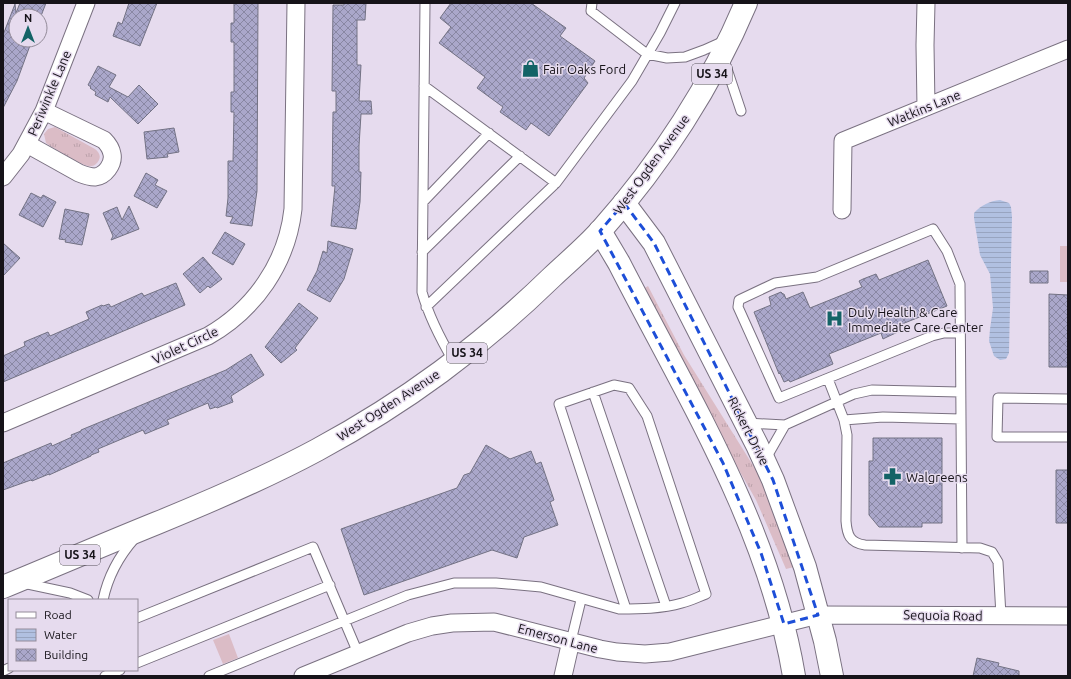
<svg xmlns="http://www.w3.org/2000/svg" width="1071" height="679" font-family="Ubuntu,sans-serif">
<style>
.grass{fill:url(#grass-tufts)}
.park{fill:#dbbcc6}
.water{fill:url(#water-rules)}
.building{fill:url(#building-cross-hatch);stroke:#737284}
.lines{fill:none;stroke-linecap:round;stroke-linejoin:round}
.lane-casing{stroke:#7a7181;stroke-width:11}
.street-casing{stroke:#7a7181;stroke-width:19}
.secondary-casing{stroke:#7a7181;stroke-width:24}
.primary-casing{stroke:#7a7181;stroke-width:24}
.lane{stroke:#fff;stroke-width:9}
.street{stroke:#fff;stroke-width:17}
.secondary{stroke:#fff;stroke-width:22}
.primary{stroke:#fff;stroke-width:22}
.marked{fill:none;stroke:#1d4ed8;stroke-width:3;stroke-dasharray:8 5;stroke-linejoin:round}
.labels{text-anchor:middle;stroke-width:3;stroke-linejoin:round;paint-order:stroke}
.shield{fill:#e6dbee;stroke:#544f59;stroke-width:1}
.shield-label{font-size:12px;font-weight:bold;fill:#161319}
.poi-label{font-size:13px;fill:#161319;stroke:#e6dbee;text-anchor:start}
.street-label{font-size:13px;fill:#161319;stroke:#e6dbee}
</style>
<defs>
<pattern id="grass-tufts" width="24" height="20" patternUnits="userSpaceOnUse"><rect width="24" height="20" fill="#dbbcc6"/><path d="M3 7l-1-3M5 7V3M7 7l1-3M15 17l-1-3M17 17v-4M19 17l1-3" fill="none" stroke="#bba1aa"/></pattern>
<pattern id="water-rules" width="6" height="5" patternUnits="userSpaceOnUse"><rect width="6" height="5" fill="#b1c0e1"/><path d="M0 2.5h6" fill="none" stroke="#98a4c0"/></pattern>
<pattern id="building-cross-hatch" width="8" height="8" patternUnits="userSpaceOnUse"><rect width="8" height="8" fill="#aaa7ca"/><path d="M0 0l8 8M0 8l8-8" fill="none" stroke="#8987a3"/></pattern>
</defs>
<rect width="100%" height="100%" fill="#e6dbee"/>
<path class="grass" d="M55,127l40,22c4,3 6,7 4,11 -2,4 -6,7 -10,6 -8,-1 -36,-18 -43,-23l-2,-9 4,-5z
M648,286l36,69 80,128 30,84 -8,2 -30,-69 -53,-93 -60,-118z"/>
<path class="park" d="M1060,246h8v36h-8z
M229,634l9,24 -15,6 -10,-24z"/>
<path class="water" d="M1000,200l9,3 2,4 1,10 -3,136 -3,6 -6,1 -6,-4 -5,-15 1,-12 3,-21 -3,-34 -10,-19 -6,-37v-5c7,-8 16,-12 26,-13z"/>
<path class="building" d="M20,3h26l-5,13h-25v24h16l-15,41 -14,27v-73l12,-31 1,9z
M129,3h28l-17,43 -27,-10 5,-14 4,2z
M234,3h24l-1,188 -5,35 -22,-3 3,-6 -7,-1 2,-18v-37h5l1,-49h-3v-20h3v-50h-3v-19h3z
M344,3h22l-1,17h-8v45h4l-2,36h12l1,13h-11l-2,32v26h2l-1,30 -4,27 -25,-3 4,-40h-3l1,-74h3v-21h-4l1,-86h11z
M451,3h80l35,25 -6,8 35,25 -11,17 4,5 -39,53 -18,-13 -5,7 -26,-18 3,-5 -26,-19 8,-11 -46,-34 12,-16 -11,-9z
M98,66l18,9 -7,12 19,10 11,-12 19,19 -20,20 -28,-27 -2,5 -13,-7 1,-3 -6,-4 1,-1 -3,-2z
M174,128l5,24 -12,2 1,3 -21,2 -3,-27z
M146,173l12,7 -3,5 12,6 -10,17 -23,-12z
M31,193l10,5 2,-3 13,7 -13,25 -24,-12z
M129,206l10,23 -28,11 2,-4 -10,-23 14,-6 5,13z
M65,209l24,5 -7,31 -17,-3 1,-2 -7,-1z
M225,232l20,12 -12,21 -21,-12z
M328,241l25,8 -9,30 -14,23 -23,-12 10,-19 6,-20 4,2z
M3,243l17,15 -17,18z
M203,257l19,22 -12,9 -2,-2 -8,7 -17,-19z
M928,260l19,46 -50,20 3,5 -13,6 -4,2 -2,-6 -52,21 4,10 -43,18 -1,-2 -5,2 -4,-9 -1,1 -25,-62 17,-7 -2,-8 12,-5 2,2h1l2,5 17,-7 7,16 52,-21 -3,-6 4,-2 13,-5 3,6z
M1030,271h18v12h-18z
M176,283l9,22 -182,77v-26l22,-10 -1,-4 24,-10 2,4 39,-17 -3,-7 16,-7 1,1 6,-2 2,3 31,-14 2,3z
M1049,294l19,1v72h-19z
M299,303l19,15 -23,30 2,2 -16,13 -16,-16z
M251,354l13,21 -33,21 2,6 -16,6 -1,-1 -6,2 -2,-6 -41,17 2,4 -24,10 -2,-4 -45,19 1,3 -8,3v1l-42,19v-1l-17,7 -1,-1 -28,10v-27l48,-20 1,3 20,-9 -1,-2 10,-4v-1l145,-60z
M873,438h69v85h-20v4h-43l-10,-12v-54h4z
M486,445l24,14 21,-8 5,13 5,-2 13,38 -4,2 8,23 -34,12 -7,21 -25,-8 -128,45 -23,-66 116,-41 7,-13 6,-2z
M1056,470h12v53h-12z
M977,658l22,5 -1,3 21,5v5h-46z"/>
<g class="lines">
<defs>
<path id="lane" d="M425,3l-3,289c7,25 19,48 32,70
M592,3l-1,8 56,43 20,4 18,-1 19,-7 20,-9
M723,57l18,54
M424,86l132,97
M423,202l66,-69
M422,252l98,-96
M426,307l130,-124 76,-102 28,-48 15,-30
M828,379l16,41 3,15 -1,86c1,14 4,22 19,24l115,3 12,4 6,10 3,54
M593,392l73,214
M1068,399l-70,-1 -1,39h71
M961,419l1,129
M844,420l39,-3 78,2 -1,-135 -13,-33 -14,-22 -116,48 -42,6 -36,17 -1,7 41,91 153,-62 12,-3h16
M747,423l38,2 69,-31 18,-4 88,2
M767,459l2,-6 16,-28
M23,583l47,10 18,7
M103,600c5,-24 16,-44 32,-62
M137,618l176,-71 45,106
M571,641l10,-41
M137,663l193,-78
M3,671l6,-3
M105,676l15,-6
M209,676l199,-81 46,-12h42l45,4 78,22c21,0 42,0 63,-6 8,-2 16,-6 24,-9l-59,-178 -18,-28 -15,-3 -55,19 67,205"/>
<path id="street" d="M926,107l-1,-62 1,-42
M27,144l52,29c5,2 10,4 16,4 10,-1 19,-13 17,-23 -1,-6 -4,-10 -8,-14l-60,-29
M3,177l18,-23 23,-43 42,-108
M842,210l1,-69 225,-92
M3,423l205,-87c47,-27 79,-73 85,-127l3,-206
M303,676l105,-43 24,-7 20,-3 42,-1 106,27 17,3 28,2 25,-2 148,-37 250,1
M563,676l8,-35"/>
<path id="secondary" d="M624,203l30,40 103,202 16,35 32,87 20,74 7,35
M600,231l19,32c68,133 150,263 175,413"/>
<path id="primary" d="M3,587c51,-21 102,-43 154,-64 54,-22 108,-45 160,-73 89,-48 163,-103 235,-173 17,-16 35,-31 50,-48 58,-65 110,-145 144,-226"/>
</defs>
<use href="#lane" class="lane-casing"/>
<use href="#street" class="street-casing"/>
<use href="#secondary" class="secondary-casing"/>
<use href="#primary" class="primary-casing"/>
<use href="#lane" class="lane"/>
<use href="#street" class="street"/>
<use href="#secondary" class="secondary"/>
<use href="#primary" class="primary"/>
</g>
<path class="marked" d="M624,203l30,40 119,237 45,135 -34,9 -23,-71 -38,-90 -123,-232z"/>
<defs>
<symbol id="shop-bare" viewBox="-9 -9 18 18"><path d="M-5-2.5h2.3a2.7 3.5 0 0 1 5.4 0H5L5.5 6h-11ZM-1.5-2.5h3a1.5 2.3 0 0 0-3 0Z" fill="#136366" stroke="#e6dbee" stroke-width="2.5" paint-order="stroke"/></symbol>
<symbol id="hospital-bare" viewBox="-9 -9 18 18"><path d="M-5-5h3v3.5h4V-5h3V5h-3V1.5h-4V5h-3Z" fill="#136366" stroke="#e6dbee" stroke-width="2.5" paint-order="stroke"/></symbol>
<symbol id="pharmacy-bare" viewBox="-9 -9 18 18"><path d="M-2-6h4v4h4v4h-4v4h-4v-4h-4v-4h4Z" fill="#136366" stroke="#e6dbee" stroke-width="2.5" paint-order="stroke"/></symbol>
</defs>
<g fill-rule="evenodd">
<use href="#shop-bare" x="518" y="56" width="25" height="25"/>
<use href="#hospital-bare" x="822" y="306" width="25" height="25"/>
<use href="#pharmacy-bare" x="880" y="464" width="25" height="25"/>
</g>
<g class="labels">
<g class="shield">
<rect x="692" y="64" width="40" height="20" rx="3"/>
<rect x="447" y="343" width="40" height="20" rx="3"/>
<rect x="60" y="545" width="40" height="20" rx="3"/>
</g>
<g class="shield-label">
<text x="712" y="78">US 34</text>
<text x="467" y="357">US 34</text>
<text x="80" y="559">US 34</text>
</g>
<g class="poi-label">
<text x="543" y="74">Fair Oaks Ford</text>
<text x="848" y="317">Duly Health &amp; Care<tspan x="848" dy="15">Immediate Care Center</tspan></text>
<text x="906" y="482">Walgreens</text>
</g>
<g class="street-label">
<text transform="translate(49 93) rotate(-67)" y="5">Periwinkle Lane</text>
<text transform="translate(924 108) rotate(-22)" y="5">Watkins Lane</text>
<text transform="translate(651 164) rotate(-54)" y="5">West Ogden Avenue</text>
<text transform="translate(185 345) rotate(-25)" y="5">Violet Circle</text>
<text transform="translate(388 405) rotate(-33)" y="5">West Ogden Avenue</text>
<text transform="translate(749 431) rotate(63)" y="5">Rickert Drive</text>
<text transform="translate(943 615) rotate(1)" y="5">Sequoia Road</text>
<text transform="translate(558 638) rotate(15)" y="5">Emerson Lane</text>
</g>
</g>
<rect width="1071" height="679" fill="none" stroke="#161319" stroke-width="8"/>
<rect x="8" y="599" width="130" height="72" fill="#e6dbee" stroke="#938b99"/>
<rect x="16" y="612" width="20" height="6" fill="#ffffff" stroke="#938b99"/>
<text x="44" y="619" font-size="12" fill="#161319">Road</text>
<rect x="16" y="629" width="20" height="12" fill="url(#water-rules)" stroke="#938b99"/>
<text x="44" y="639" font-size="12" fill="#161319">Water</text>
<rect x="16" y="649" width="20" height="12" fill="url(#building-cross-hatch)" stroke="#938b99"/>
<text x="44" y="659" font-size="12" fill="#161319">Building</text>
<g transform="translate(28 28)"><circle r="19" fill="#e6dbee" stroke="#938b99"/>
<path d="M0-3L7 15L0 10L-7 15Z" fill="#136366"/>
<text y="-6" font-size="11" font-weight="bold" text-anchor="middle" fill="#161319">N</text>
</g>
</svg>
